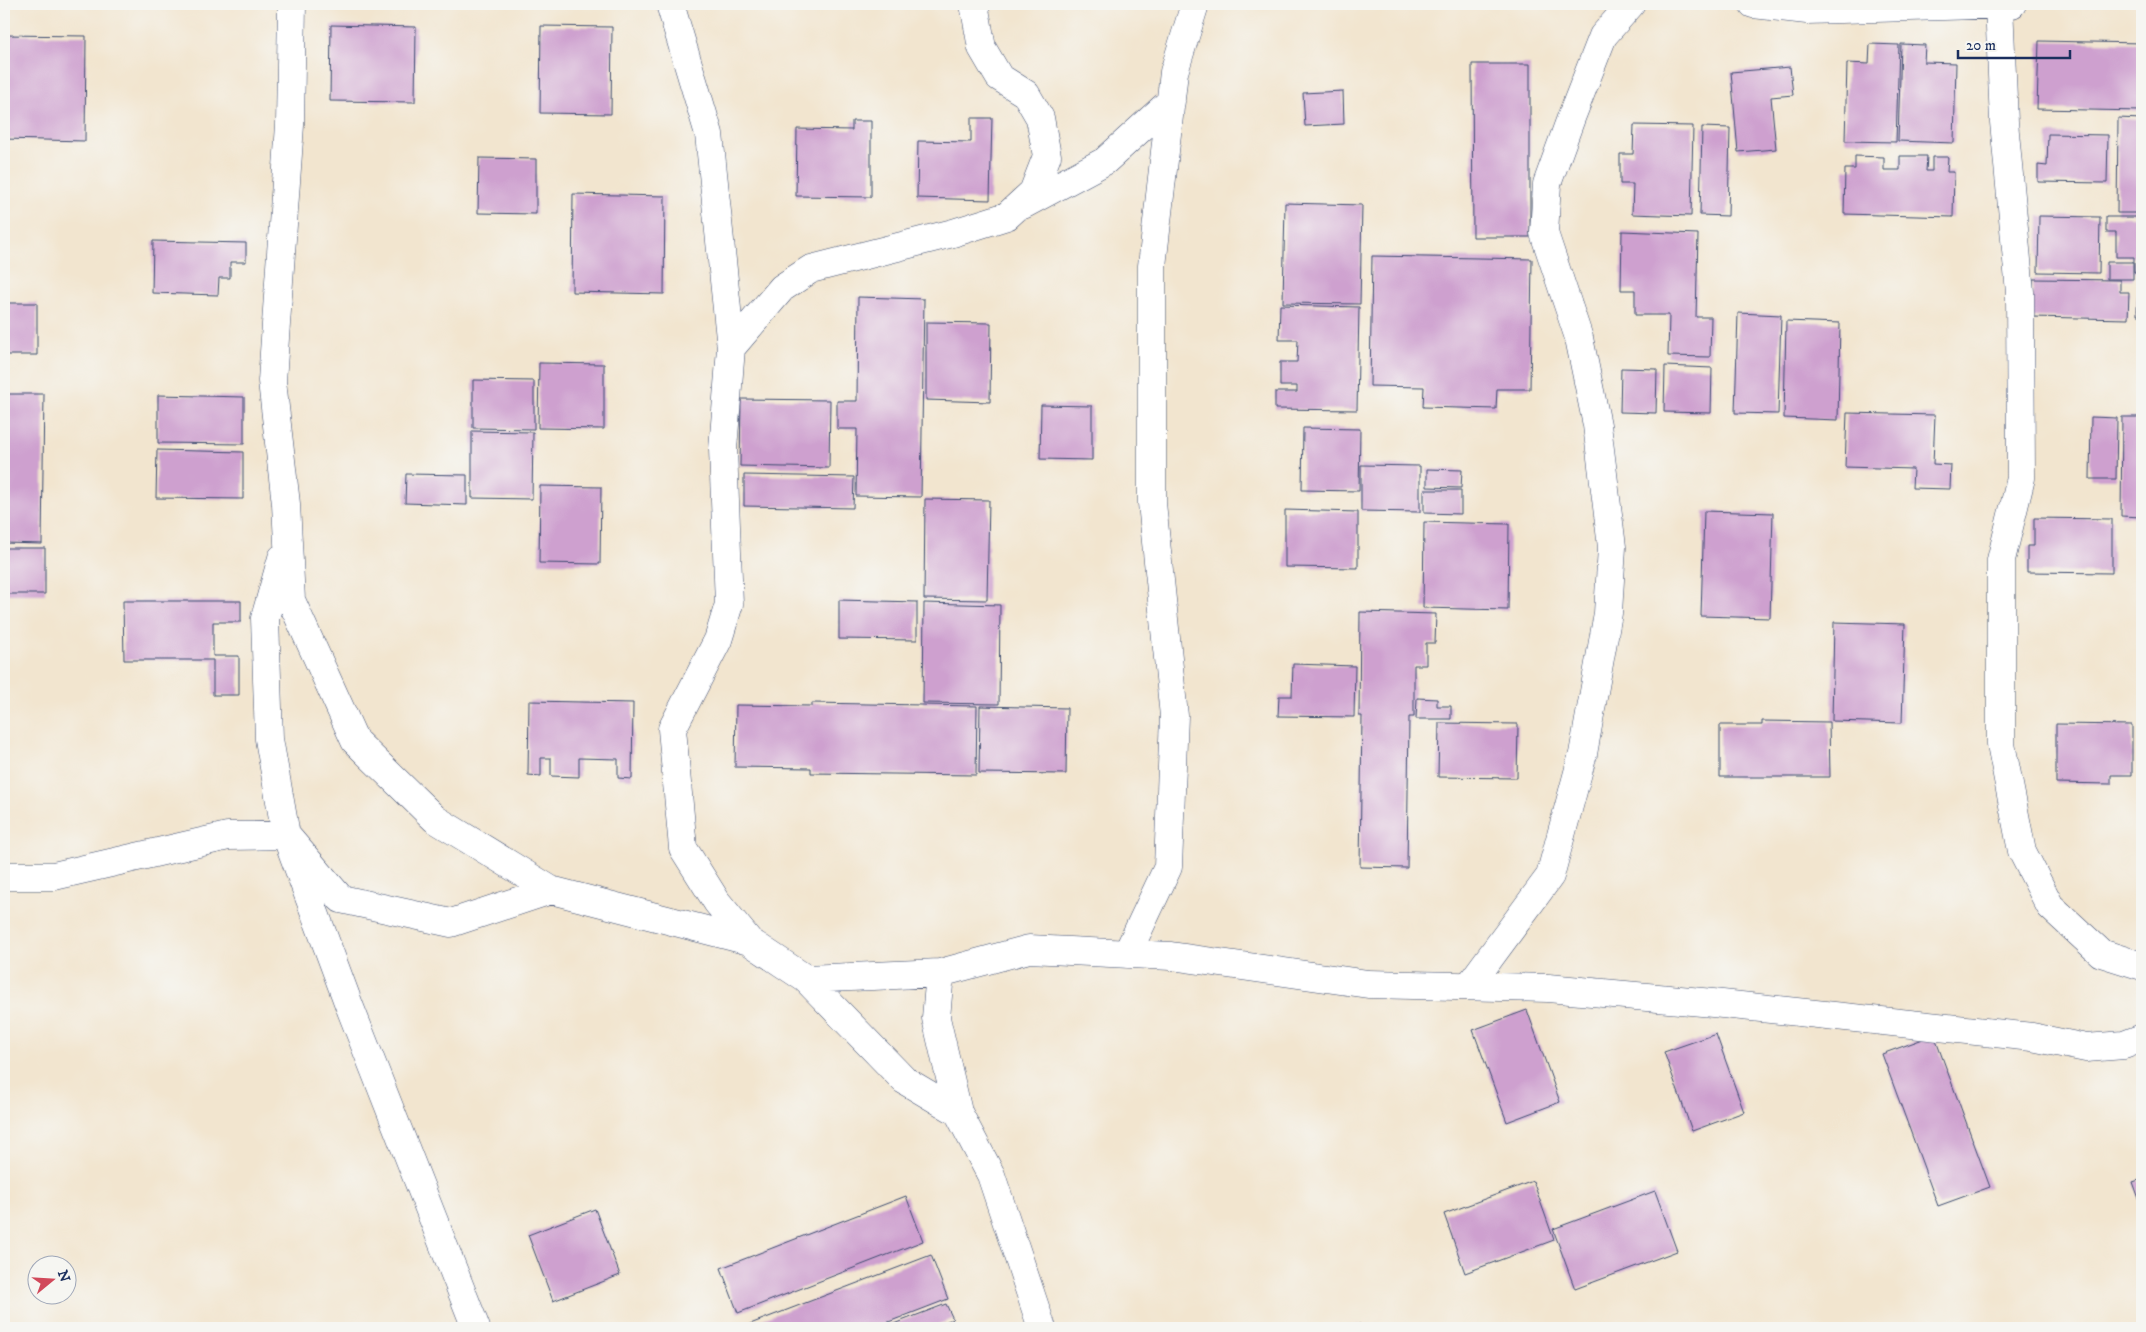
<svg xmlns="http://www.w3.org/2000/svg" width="2146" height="1332" font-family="'IM FELL DW Pica',serif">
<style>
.building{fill:#cea0cf}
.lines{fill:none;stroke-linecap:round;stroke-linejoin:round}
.minor-casing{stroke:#3b4a6f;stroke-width:29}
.minor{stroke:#fff;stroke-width:28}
</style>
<rect width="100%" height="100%" fill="#f6f6f2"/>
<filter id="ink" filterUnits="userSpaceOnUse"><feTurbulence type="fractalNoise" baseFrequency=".02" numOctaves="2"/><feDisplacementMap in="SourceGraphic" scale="10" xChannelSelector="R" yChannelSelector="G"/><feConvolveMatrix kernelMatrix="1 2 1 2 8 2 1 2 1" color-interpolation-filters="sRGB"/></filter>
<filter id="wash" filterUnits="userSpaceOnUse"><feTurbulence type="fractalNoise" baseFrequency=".0096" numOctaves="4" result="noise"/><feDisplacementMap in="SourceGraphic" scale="20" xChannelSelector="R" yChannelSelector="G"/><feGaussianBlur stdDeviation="1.12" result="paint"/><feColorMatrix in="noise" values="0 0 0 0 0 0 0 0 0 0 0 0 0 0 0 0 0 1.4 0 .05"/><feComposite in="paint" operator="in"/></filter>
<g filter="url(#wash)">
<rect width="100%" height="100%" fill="#f2e5cf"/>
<g id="blocks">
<path class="building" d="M331,25l85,2 -1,75 -85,-1z
M541,26l71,1 -1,87 -71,-1z
M4,35l82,1 -1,105 -81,-2z
M2039,41l103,2v68l-105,-2z
M1870,44l29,1 -3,97 -51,-1 2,-78 22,1z
M1901,44l24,1 -1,17 32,1 -2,80 -56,-2z
M1472,64h58v173h-57z
M1790,67l3,28 -22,2 5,52 -38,3 -7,-80z
M1343,91l1,33 -39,2 -2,-33z
M971,118h21l-2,82 -73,-2 1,-57 53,1z
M2118,118l24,1v94h-25z
M852,121h19v76l-75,-1 1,-67 55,1z
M1634,125l59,1 -2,90 -59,-2 1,-30h-13v-30h13z
M1702,127l28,1 -2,88 -28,-1z
M2048,134l60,1 -1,48 -69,-1v-17l9,1z
M1855,156l29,1v13h16v-14h27l-1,15h6v-14h16l-1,15h7l-1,45 -109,-3 1,-45h10z
M479,158l57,1v55l-58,-1z
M573,194l92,2 -1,98 -92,-2z
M1285,203l77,2 -2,99 -77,-1z
M2039,216l61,1 -1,56 -61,-1z
M2106,217h36v55h-8v-15h-18v-25h-10z
M1622,231l76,3 -2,83h15l-1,40 -42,-1 1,-41h-34v-25h-14z
M153,241l93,2v19h-16v16h-11l-1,17 -66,-2z
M1372,256l160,3 -2,130h-33l-1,20 -73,-2 1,-20 -54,-1z
M2107,262h26v17h-26z
M2138,274h4v41h-5z
M2033,279l87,1v12h9l-1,27 -96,-2z
M858,297l66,2 -3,198 -65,-1 1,-67h-20v-28h20z
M4,303h33v52h-33z
M1280,305l79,2 -2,103 -82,-1v-17h22v-6h-17v-24h17l1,-22h-19z
M1738,313l43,2 -3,99 -43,-1z
M1786,321l54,2 -2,97 -54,-2z
M926,322l65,1 -1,79 -64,-2z
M539,363l65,1v65l-66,-1z
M1665,366l47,2 -1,45 -47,-1z
M1621,368l36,1 -1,44 -36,-1z
M473,380l61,1v48l-61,-1z
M4,394h40l-2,150 -38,-1z
M158,395l86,2v47l-86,-1z
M741,399l89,1 -1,68 -89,-2z
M1041,405l51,1v54l-52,-1z
M1847,413l88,2 -2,49 18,1 -1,24 -38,-1 1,-19 -68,-2z
M2091,417l26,1 -1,61h-26z
M2122,417h20v100l-21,-1z
M1303,428l57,1 -1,62 -57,-1z
M472,431l61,1 -1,67 -60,-1z
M157,450l86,2v47l-87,-1z
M1361,465l59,1v46l-59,-1z
M1427,469l35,1 -1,18 -34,-1z
M406,474l61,1v30l-62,-2z
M744,475l110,2 -1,31 -109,-2z
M540,486l61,1 -1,77 -61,-1z
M1424,490h37v24l-37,-1z
M925,499l64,1 -2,100 -63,-1z
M1285,510l73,2v56l-73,-1z
M1704,511l69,2 -3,105 -69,-2z
M2034,518l78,1v54l-85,-1v-26h7z
M1424,522l85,2 -1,86 -85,-2z
M4,548h41v46h-41z
M839,600l78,2v38l-78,-1z
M123,601h118v21h-28v34h26v39h-26v-35h-89z
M924,603l76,2 -1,99 -76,-1z
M1360,612l76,2 -1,29h-9v22h-12v52h-5l-2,151 -47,-1 2,-151h-3z
M1834,622l71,2 -3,99 -70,-2z
M1293,664l62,2 -1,51 -76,-1 1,-20h13z
M1417,698l20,1v7h14v13h-35z
M529,701l104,2 -1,76 -14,-1v-19l-39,-1v19l-28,-1v-18h-10v18l-13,-1z
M812,703l165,3 -1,69 -165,-2v-5l-76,-1 1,-62 76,1z
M980,706l87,2 -1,66 -87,-1z
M1762,721l67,1 1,55h-110v-52h42z
M1439,723l79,1 -1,54 -79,-1z
M2056,724l76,1v50h-21v9l-55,-1z
M1527,1010l33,92 -53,20 -34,-92z
M1716,1034l28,78 -52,19 -28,-79z
M1934,1035l56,152 -52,19 -56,-152z
M2142,1179v28l-9,-25z
M1533,1181l21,59 -89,33 -21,-59z
M1655,1191l22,60 -102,38 -22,-60z
M906,1196l17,45 -185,72 -17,-45z
M595,1209l25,66 -67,26 -25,-66z
M931,1255l17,44 -75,29h-127l-1,-2z
M946,1304l7,15 -17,6 2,3h-55z
M1360,1324l1,4h-14z"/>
</g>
</g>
<g filter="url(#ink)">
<use href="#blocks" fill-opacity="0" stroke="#3b4a6f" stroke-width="1"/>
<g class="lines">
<defs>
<path id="minor" d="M292,4l-2,121 -18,256 14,123 5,96 64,141 80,78 116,71 198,51
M670,4l39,130 22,214
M1753,4l54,6 205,-6
M1999,4l5,118 16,170 1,186 -20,82v184l21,107 28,55 51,47 41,13
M1023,205l82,-44 66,-60
M282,558l-17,60 4,121 17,96 63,170 127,323
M4,876h50l174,-40 58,-1 55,64 110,24 100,-33
M1127,954l41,-87 6,-151 -22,-213v-237l22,-194 21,-68
M940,973l-4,45 22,94 33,63 51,153
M806,979l134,-6 89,-24 142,7 197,28 180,4 165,15 319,34 54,11 38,-3 18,-7
M1469,986l81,-110 33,-122 25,-141 4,-66 -15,-122 -18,-87 -35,-105 3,-49 24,-66 32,-82 28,-32
M958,1112l-54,-32 -98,-101 -57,-38 -32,-39 -34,-54 -11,-119 46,-89 11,-36 -6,-155 8,-101 51,-60 29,-19 142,-36 54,-17 26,-24 14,-36 -7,-38 -14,-24 -27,-17 -17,-29 -8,-44"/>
</defs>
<use href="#minor" class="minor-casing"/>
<use href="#minor" class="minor"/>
</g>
</g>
<rect width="2146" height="1332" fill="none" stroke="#f6f6f2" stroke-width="20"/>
<g transform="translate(52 1280) rotate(72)"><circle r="24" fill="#f6f6f2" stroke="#9ea6b7"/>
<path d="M0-4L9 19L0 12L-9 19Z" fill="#d1495b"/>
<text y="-8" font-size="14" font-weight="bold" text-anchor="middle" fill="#1b2f5e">N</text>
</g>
<path d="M1958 50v8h112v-8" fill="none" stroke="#1b2f5e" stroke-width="2.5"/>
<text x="1966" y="50" font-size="15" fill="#1b2f5e" stroke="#f6f6f2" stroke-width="4" paint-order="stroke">20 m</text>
</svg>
